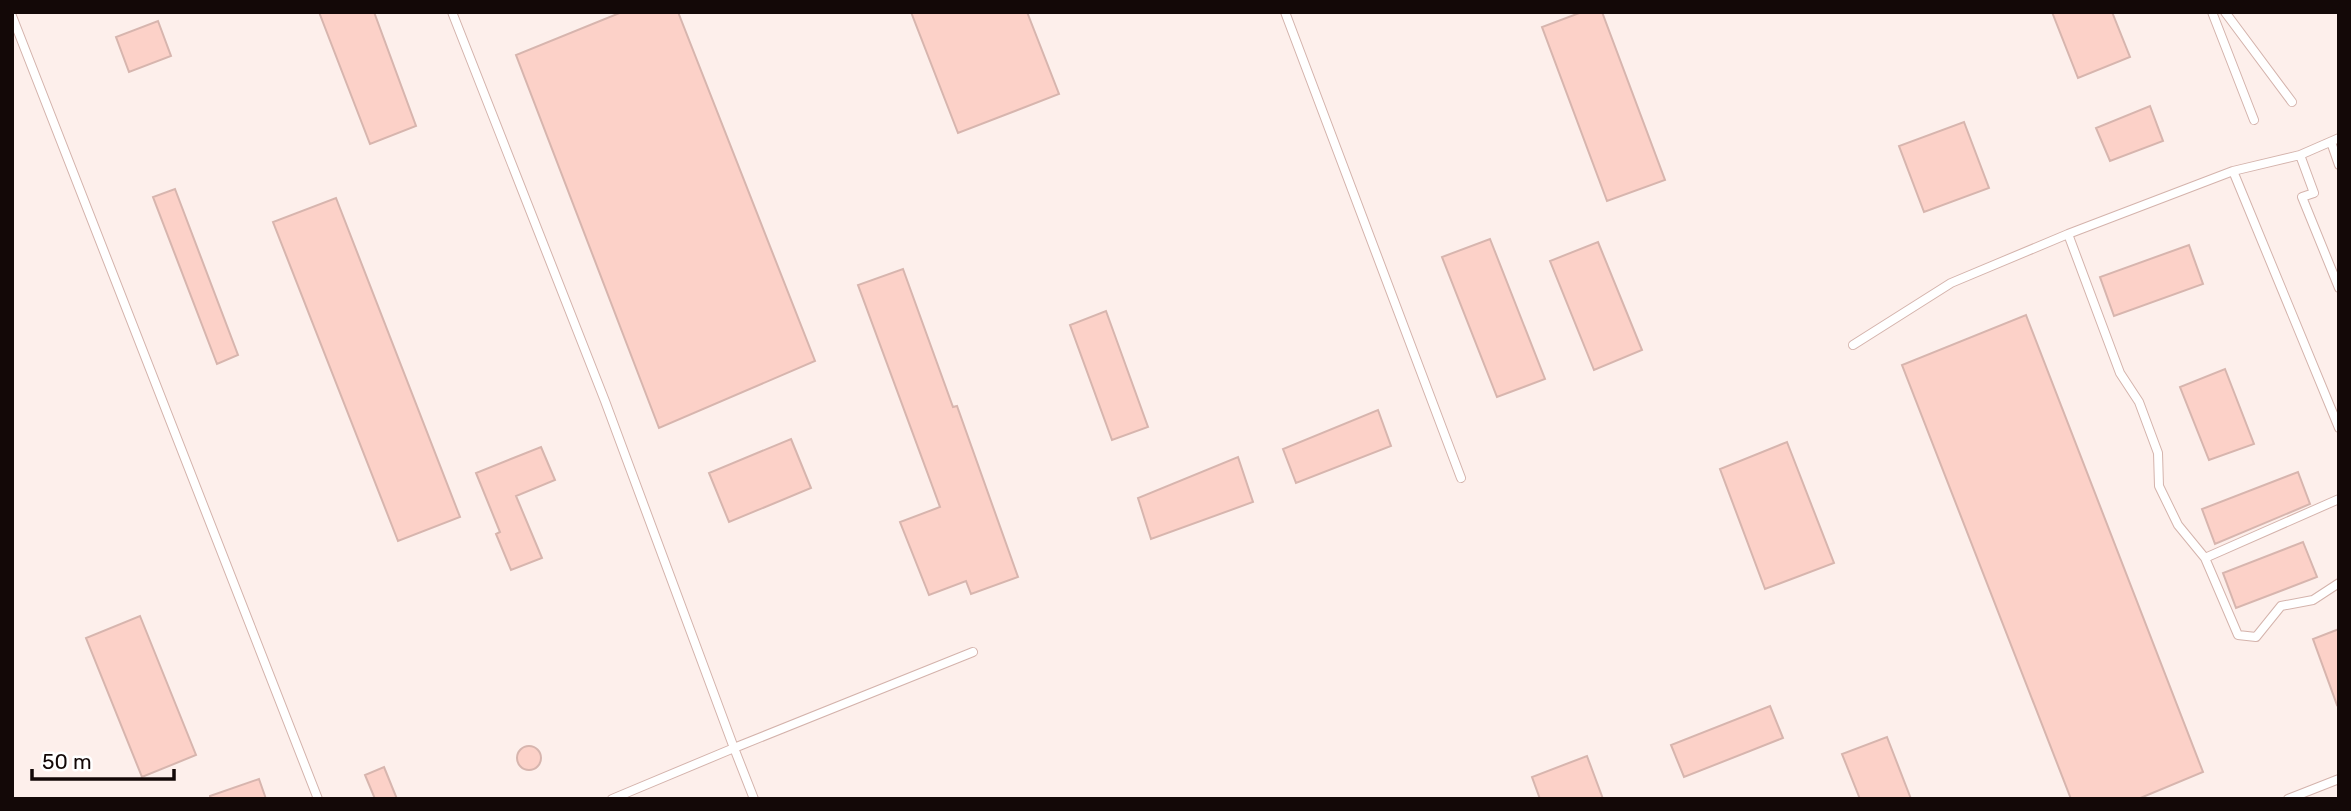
<svg xmlns="http://www.w3.org/2000/svg" width="2351" height="811" font-family="Rubik,sans-serif">
<style>
.building{fill:#fcd1c8;stroke:#d7b5ae;stroke-width:2}
.lines{fill:none;stroke-linecap:round;stroke-linejoin:round}
.service-casing{stroke:#d4b3ac;stroke-width:10}
.service{stroke:#fff;stroke-width:8}
</style>
<rect width="100%" height="100%" fill="#fdefeb"/>
<path class="building" d="M319,12h55l42,114 -46,18z
M622,12h56l137,349 -156,67 -143,-373z
M911,12h116l32,82 -101,39z
M1582,12h20l63,168 -58,21 -65,-174z
M2052,12h60l18,45 -52,21z
M158,21l13,35 -42,16 -13,-35z
M2150,106l13,35 -53,20 -14,-33z
M1964,122l25,66 -65,24 -25,-66z
M175,189l63,166 -21,9 -64,-167z
M336,198l124,319 -62,24 -125,-319z
M1490,239l55,140 -48,18 -55,-140z
M1598,242l44,108 -48,20 -44,-109z
M2189,245l14,39 -89,32 -14,-39z
M903,269l50,138 4,-1 61,171 -47,17 -5,-13 -37,14 -29,-73 40,-15 -82,-222z
M1106,311l42,116 -36,13 -42,-115z
M2026,315l177,457 -65,27h-67l-169,-434z
M2225,369l29,75 -45,16 -29,-73z
M1378,410l13,36 -95,37 -13,-34z
M791,439l20,49 -82,34 -20,-49z
M1787,442l47,121 -69,26 -45,-120z
M541,447l14,33 -39,16 26,62 -31,12 -15,-36 4,-2 -24,-59z
M1238,457l15,45 -102,37 -13,-41z
M2298,472l12,32 -95,40 -13,-35z
M2303,542l14,35 -81,31 -13,-35z
M140,616l56,139 -54,22 -56,-139z
M2339,629v75l-2,1 -24,-66z
M1770,706l13,32 -99,39 -13,-32z
M1887,737l24,62h-51l-18,-45z
M517 758a12 12 0 1 1 24 0a12 12 0 1 1-24 0Z
M1587,756l16,43h-63l-8,-22z
M384,767l13,32h-22l-10,-24z
M259,779l7,20h-56v-3z"/>
<g class="lines">
<defs>
<path id="service" d="M452,12l153,389 129,347 239,-96
M1285,12l176,466
M2212,12l42,108
M2225,12l67,90
M12,16l306,783
M2331,142l8,23
M2300,155l14,38 -12,4 37,91
M2233,171l106,257
M2068,234l52,139 19,29 19,51 1,33 19,39 27,33
M1853,345l98,-62 117,-49 165,-63 67,-16 39,-17
M2339,499l-134,59 33,77 18,2 25,-31 32,-6 26,-17
M612,799l122,-51 20,51
M2288,799l51,-20"/>
</defs>
<use href="#service" class="service-casing"/>
<use href="#service" class="service"/>
</g>
<rect width="2351" height="811" fill="none" stroke="#130807" stroke-width="28"/>
<path d="M32 769v10h142v-10" fill="none" stroke="#130807" stroke-width="3.5"/>
<text x="42" y="769" font-size="21" fill="#130807" stroke="#ffffff" stroke-width="5" paint-order="stroke">50 m</text>
</svg>
